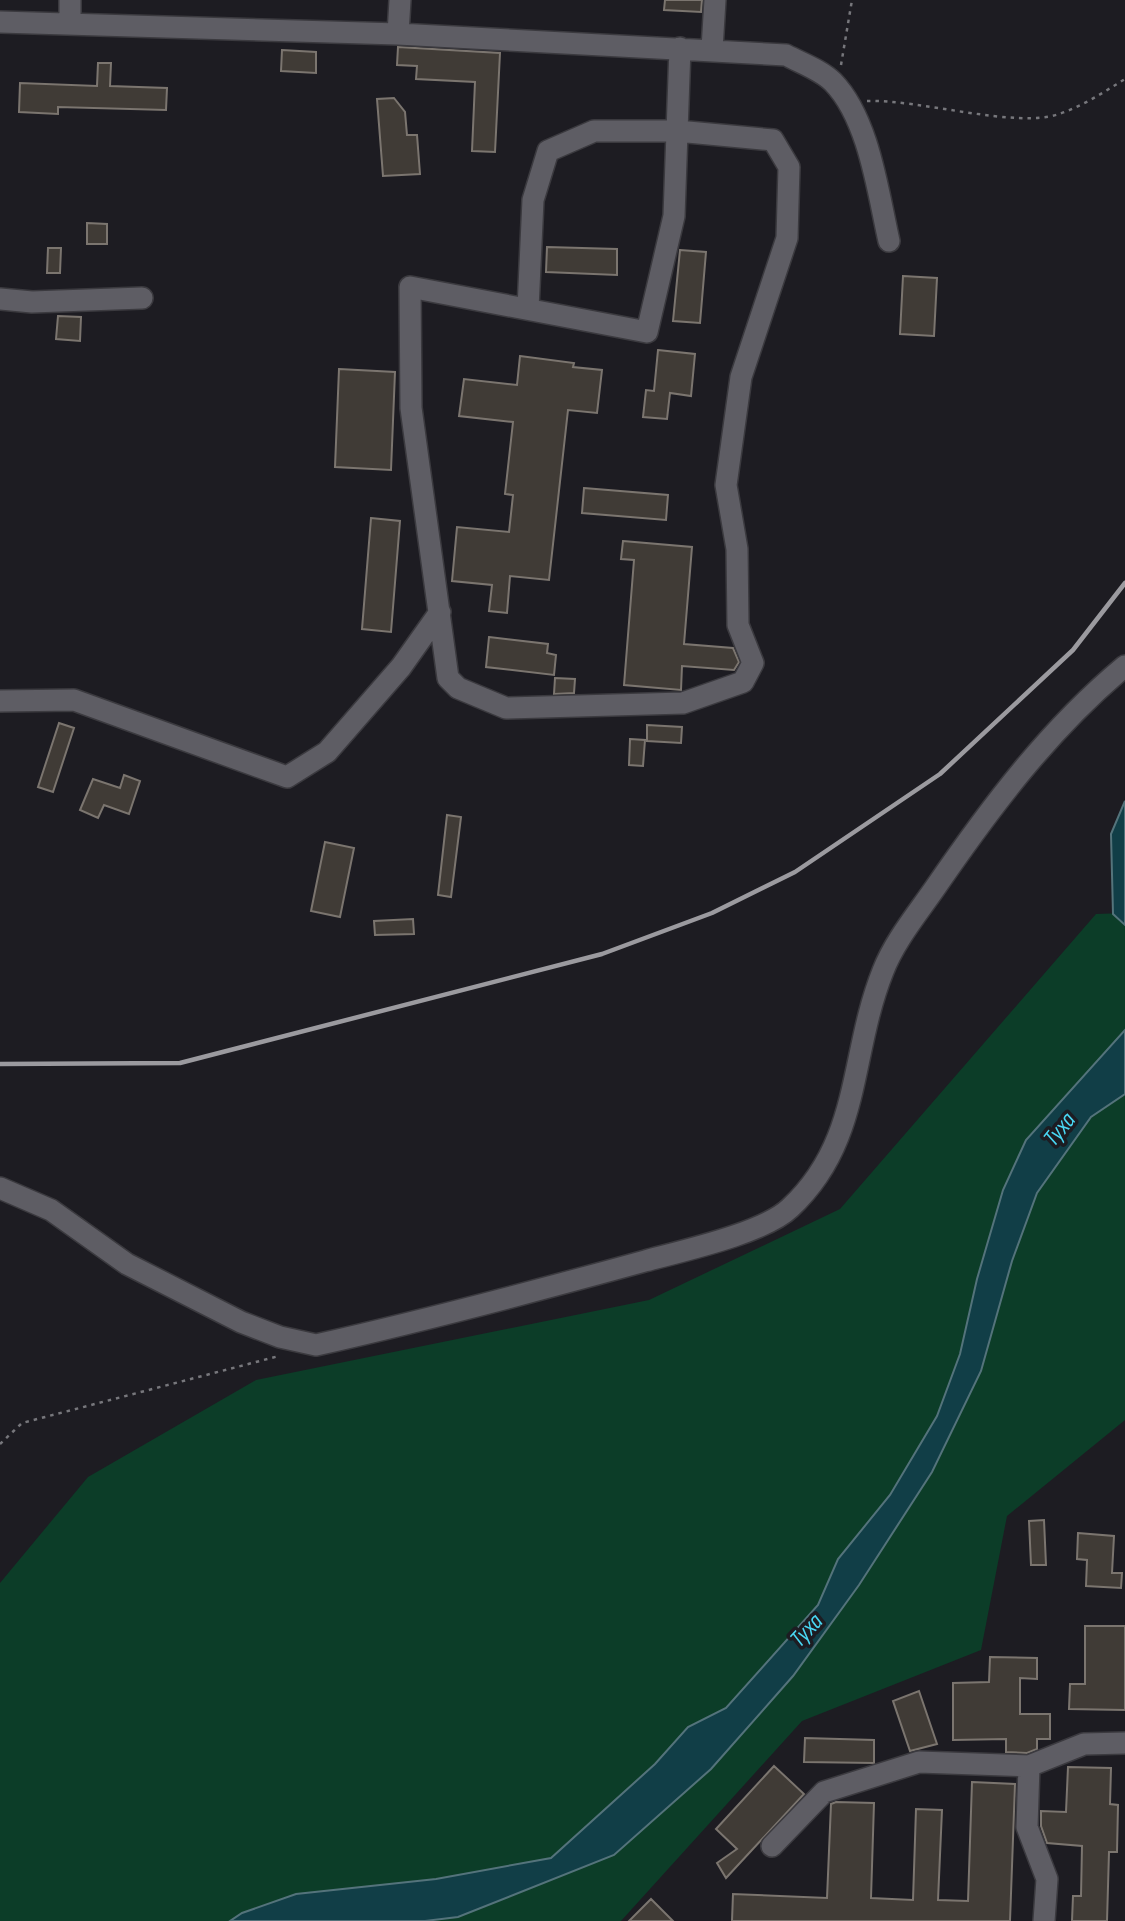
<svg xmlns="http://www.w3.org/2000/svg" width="1125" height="1921" font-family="'Sofia Sans Condensed',sans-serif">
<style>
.green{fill:#0c3d28}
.water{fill:#113e47;stroke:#54737b;stroke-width:2}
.building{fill:#403b36;stroke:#7b756f;stroke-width:2}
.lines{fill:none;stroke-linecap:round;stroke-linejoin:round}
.minor-casing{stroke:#3b3a3f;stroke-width:24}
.path{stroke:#77777c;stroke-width:2.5;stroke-dasharray:3.5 5;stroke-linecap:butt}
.minor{stroke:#5e5d64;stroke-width:21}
.rail{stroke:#9b9a9f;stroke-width:4.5}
.labels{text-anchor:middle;stroke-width:7;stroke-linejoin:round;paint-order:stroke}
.water-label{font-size:24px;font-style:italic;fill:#49d7f3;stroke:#1d1c22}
</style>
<rect width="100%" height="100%" fill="#1d1c22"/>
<path class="green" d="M1125,913v507l-118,96 -26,134 -179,71 -181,200h-621v-338l88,-106 168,-97 393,-80 191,-91 256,-295z"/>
<path class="water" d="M1125,801v124l-12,-11 -2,-80z
M1125,1030v64l-34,23 -54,76 -25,68 -31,110 -49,101 -73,113 -66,91 -82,93 -97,86 -156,62 -33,4h-195l12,-8 54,-19 140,-15 115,-21 104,-94 33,-37 38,-19 92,-103 20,-46 52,-64 47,-79 23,-62 17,-75 26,-89 23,-50z"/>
<path class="building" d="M665,0h37l-1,12 -37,-2z
M398,47l102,6 -5,99 -23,-1 3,-69 -59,-3 1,-13 -20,-1z
M282,50l34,2v21l-35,-2z
M98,63h13l-1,23 57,2 -1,22 -108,-3v7l-39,-2 1,-29 77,3z
M394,98l11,14 2,23h10l3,39 -37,2 -6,-77z
M87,223l20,1v20h-20z
M547,247l70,2v26l-71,-3z
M48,248h13l-1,25h-13z
M680,250l26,2 -6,71 -27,-2z
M903,276l34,2 -3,58 -34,-2z
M58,316l23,1 -1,24 -24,-2z
M658,350l37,4 -4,42 -21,-3 -3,26 -24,-2 3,-27 8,1z
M520,356l54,7 -1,4 29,3 -5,43 -29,-3 -19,170 -39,-4 -3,37 -18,-2 3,-26 -40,-4 5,-54 52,5 4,-37 -8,-1 8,-72 -54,-6 5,-37 53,6z
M339,369l56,3 -4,98 -56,-3z
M584,488l84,7 -2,25 -84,-7z
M371,518l29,3 -9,111 -29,-3z
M623,541l69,6 -8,97 49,4 6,14 -5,8 -52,-4 -1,24 -57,-5 10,-125 -13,-1z
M489,637l59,7 -1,9 9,2 -2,20 -68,-8z
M555,678l20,1 -1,14 -20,1z
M59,723l15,5 -21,64 -15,-5z
M647,725l35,2 -1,16 -34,-2z
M630,739l15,1 -2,26 -14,-1z
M124,775l16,6 -11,33 -25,-9 -6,13 -18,-8 13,-31 27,9z
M447,815l14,2 -10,80 -13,-2z
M325,842l29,6 -14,69 -29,-6z
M413,919l1,15 -39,1 -1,-14z
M1044,1520l2,45h-15l-2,-44z
M1078,1533l36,3 -2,37h10l-1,15 -35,-2 1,-26 -10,-1z
M1085,1626h40v84l-56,-1 1,-25h15z
M990,1657l47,1v21l-17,-1v36h30v25h-13v10l-10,4 -21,-1v-13l-53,1v-57l36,-1z
M919,1691l18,53 -27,7 -17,-50z
M805,1738l69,2v23l-70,-1z
M774,1766l30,28 -78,84 -9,-15 20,-14 -21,-20z
M1068,1767l43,1 -1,36 8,1 -1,47h-8l-2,69h-35l1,-25h8l1,-50 -35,-3 -6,-17v-15l25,1z
M972,1782l43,2 -5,137h-278l1,-27 94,4 4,-94 5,-2 38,1 -3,95 42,2 3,-91 26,1 -4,90 30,1z
M651,1899l22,22h-44z"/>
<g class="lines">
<defs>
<path id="minor" d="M0,22l398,12 388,21c15,8 35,15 47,27 36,37 45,111 56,159
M70,23v-23
M398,34l2,-34
M712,49l3,-49
M0,299l32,3 110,-4
M528,309l5,-109 15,-49 46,-20h83l96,9 16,27 -2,71 -46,139 -15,108 11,64 1,76 15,38 -10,19 -60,21 -177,5 -48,-20 -10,-10 -37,-270 -1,-121 237,45 27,-116 6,-168
M0,701l74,-1 213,77 40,-25 74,-85 39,-55
M0,1188l51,22 76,54 114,58 39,15 36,8c111,-25 220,-54 329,-84 37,-10 119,-28 145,-53 72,-67 59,-152 93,-237 11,-29 34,-57 52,-83 55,-80 114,-159 190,-222
M1029,1766l-2,61 20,52 -3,42
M772,1846l52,-54 95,-30 110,4 55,-22 41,-1"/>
</defs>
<use href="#minor" class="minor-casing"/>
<path class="path" d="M841,65l11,-65
M867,101c52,-2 149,28 192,13 24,-8 45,-22 66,-35
M0,1444l22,-21 257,-67"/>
<use href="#minor" class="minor"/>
<path class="rail" d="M0,1064l180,-1 422,-109 110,-41 83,-41 145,-98 133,-124 52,-67"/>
</g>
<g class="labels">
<g class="water-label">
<text transform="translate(1059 1129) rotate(-51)" y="8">Туха</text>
<text transform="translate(806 1630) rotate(-47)" y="8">Туха</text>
</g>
</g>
</svg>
